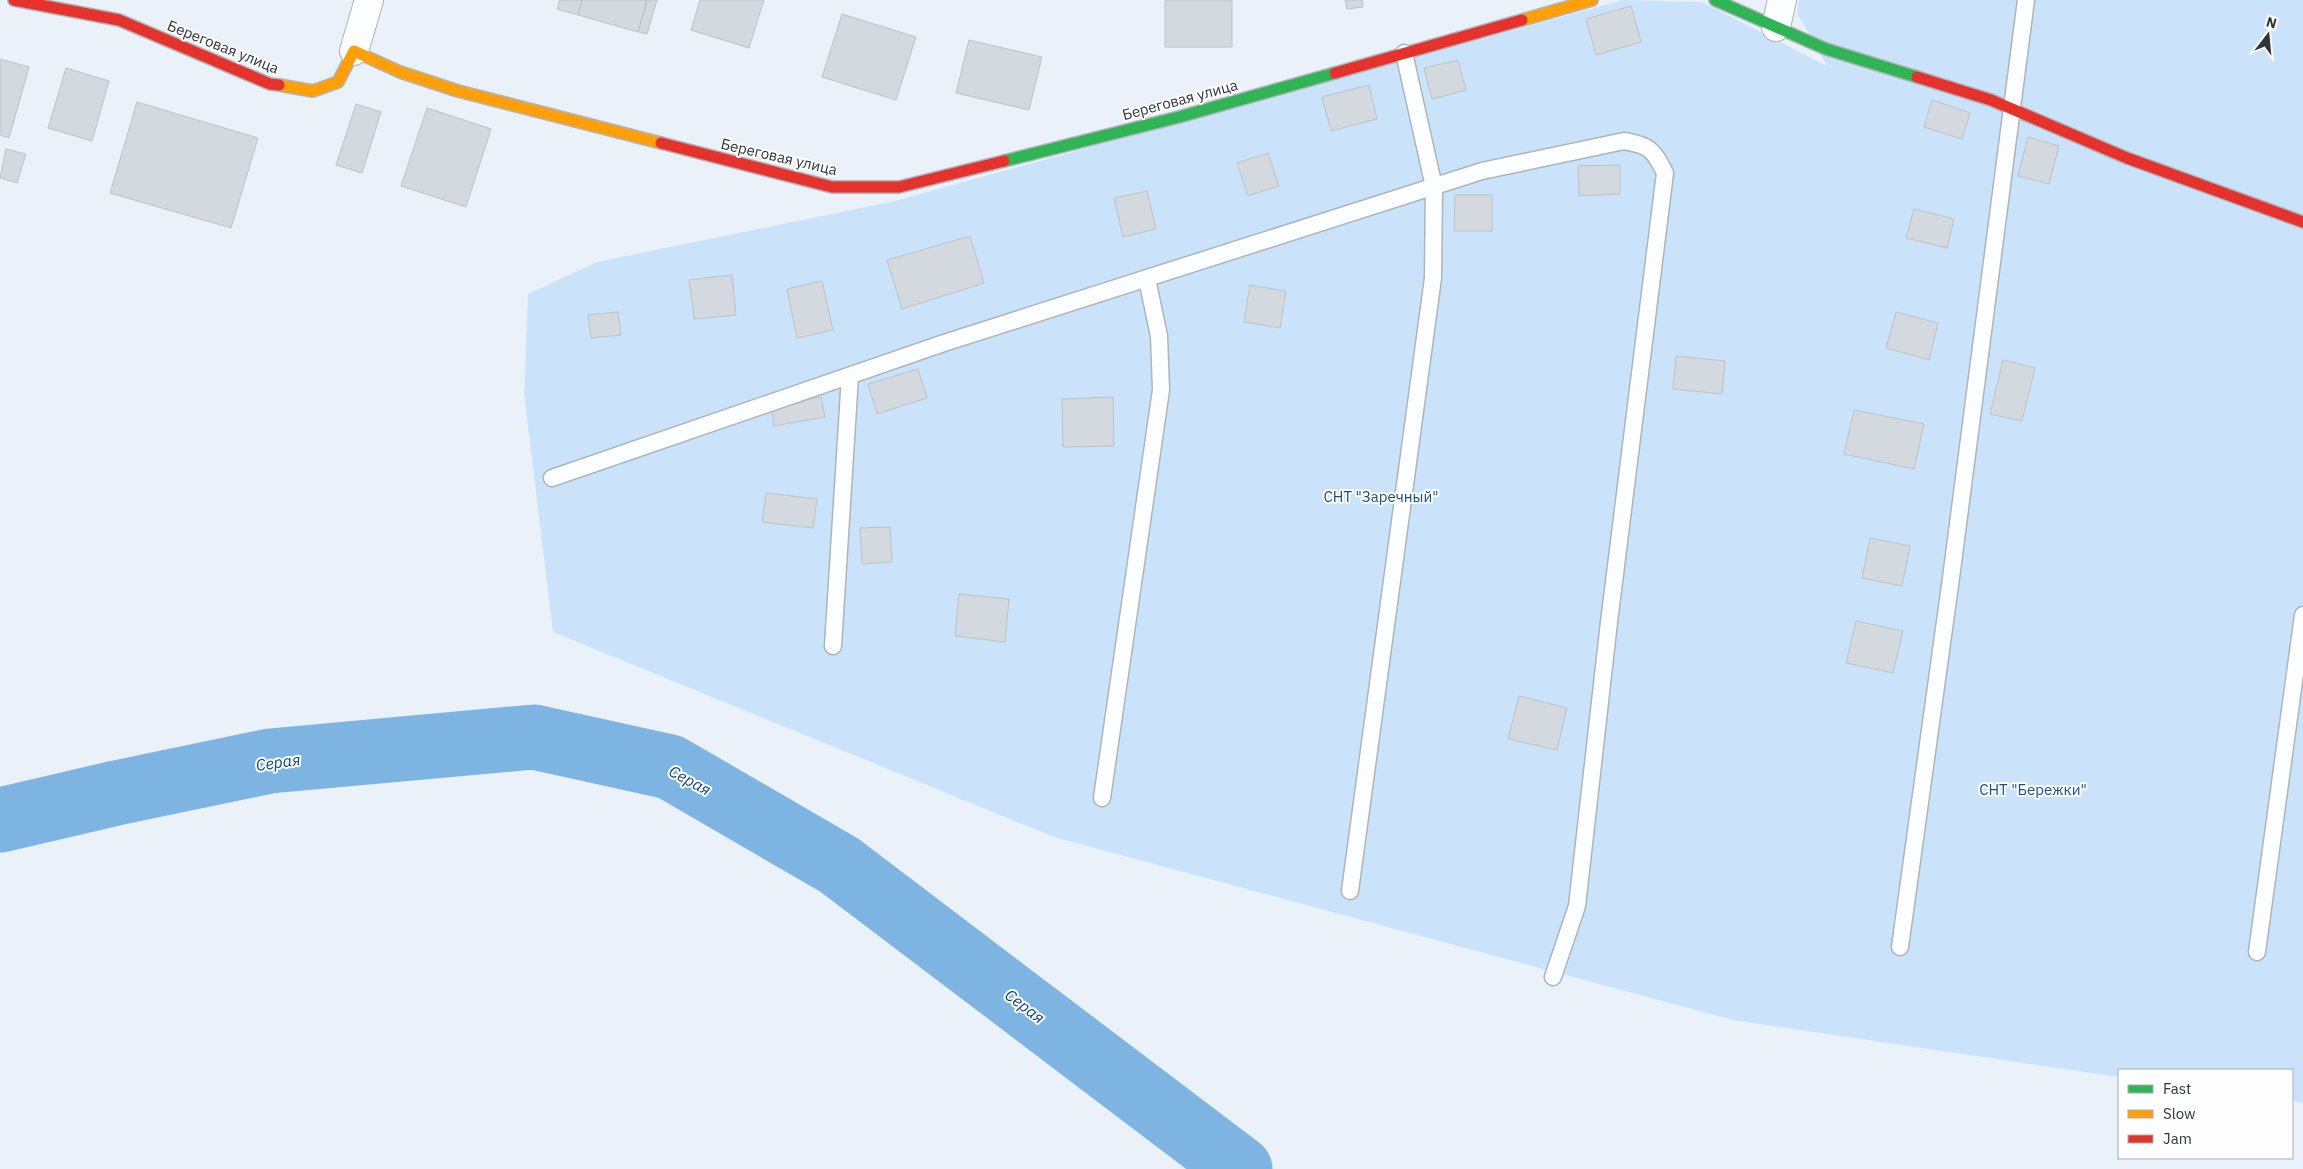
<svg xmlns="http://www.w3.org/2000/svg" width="2303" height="1169" font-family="'IBM Plex Sans',sans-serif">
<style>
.green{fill:#cae3fb}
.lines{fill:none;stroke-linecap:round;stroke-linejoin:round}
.river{stroke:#7eb4e2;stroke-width:65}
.building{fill:#d3d9de;stroke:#bcc2c7}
.lane-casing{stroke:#aeb4b9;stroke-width:19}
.street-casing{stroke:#aeb4b9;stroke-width:30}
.fast-casing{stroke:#aeb4b9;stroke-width:14}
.slow-casing{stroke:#aeb4b9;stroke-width:14}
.jam-casing{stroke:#aeb4b9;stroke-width:14}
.lane{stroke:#fcfdfe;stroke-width:16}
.street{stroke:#fcfdfe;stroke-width:28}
.fast{stroke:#30b455;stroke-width:11}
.slow{stroke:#ff9f0a;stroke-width:11}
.jam{stroke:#e5322d;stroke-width:11}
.labels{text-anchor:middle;stroke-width:4;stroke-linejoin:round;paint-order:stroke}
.street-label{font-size:15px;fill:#30353a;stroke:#fdfdfd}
.park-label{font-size:15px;fill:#1c517b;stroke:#fdfdfd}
.water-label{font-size:16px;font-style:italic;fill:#104770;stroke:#fdfdfd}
</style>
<rect width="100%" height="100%" fill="#eaf1f8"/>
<path class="green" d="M1623,0l79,2 125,64 -30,-53 2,-13h504v1103l-11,-2v-31h-173v7l-386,-57 -679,-183 -501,-205 -29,-239 4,-99 69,-32 298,-61z"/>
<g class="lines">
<path class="river" d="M0,820l116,-27 154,-32 264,-24 136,30 169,98 401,304"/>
</g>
<path class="building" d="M560,0h22l-4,15 -21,-6z
M582,0h65l-9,32 -60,-17z
M647,0h10l-10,34 -9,-2z
M700,0h64l-15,48 -58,-18z
M1165,0h67v47h-67z
M1345,0h17l1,7 -16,2z
M1631,6l10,36 -45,13 -10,-36z
M842,14l74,23 -20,63 -74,-23z
M969,40l73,17 -13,53 -73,-17z
M0,59l29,8 -20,71 -9,-3z
M1458,60l8,30 -34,9 -8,-31z
M66,68l43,13 -17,60 -44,-13z
M1369,85l8,34 -46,12 -9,-34z
M1932,100l38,13 -8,26 -38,-12z
M137,102l121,36 -27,90 -121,-35z
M356,104l25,8 -19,61 -26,-8z
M427,108l64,21 -25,78 -65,-21z
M2028,137l31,9 -10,38 -31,-8z
M6,149l20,5 -9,29 -17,-5z
M1268,153l11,33 -31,10 -11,-33z
M1620,165v29l-41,2 -1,-30z
M1147,191l9,38 -33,8 -9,-39z
M1455,195h37v36h-38z
M1914,209l40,10 -7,29 -41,-10z
M970,236l14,47 -82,26 -15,-49z
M732,275l4,40 -42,4 -5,-39z
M822,281l11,49 -36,8 -10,-49z
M1250,285l36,6 -6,37 -36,-6z
M618,312l3,23 -30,3 -3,-23z
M1896,312l42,11 -9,37 -43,-12z
M1676,356l49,5 -3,33 -49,-5z
M2003,360l32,8 -13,53 -32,-7z
M918,369l9,29 -50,16 -9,-30z
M821,397l4,20 -51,9 -3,-20z
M1113,397l1,49 -51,1 -1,-48z
M1854,410l70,14 -10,45 -70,-15z
M766,493l51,6 -4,29 -51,-6z
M890,527l2,35 -30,2 -2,-36z
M1870,538l40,8 -8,40 -40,-8z
M959,594l50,5 -4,43 -50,-6z
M1856,621l47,10 -10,42 -47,-10z
M1519,696l48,12 -10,42 -49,-11z"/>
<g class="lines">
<defs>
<path id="lane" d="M552,478l392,-135 538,-172 142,-30c25,4 30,9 41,32l-56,449 -32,284 -24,71
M833,646l17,-270
M1102,798l59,-408 -2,-54 -12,-57
M1350,891l83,-613 1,-91 -30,-134
M1900,947l51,-369 75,-578
M2257,952l46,-337"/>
<path id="street" d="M1776,27l6,-27
M354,51l15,-51"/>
<path id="fast" d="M1715,0l111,49 91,28
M1004,161l175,-44 156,-44"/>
<path id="slow" d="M1522,20l70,-20
M279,85l34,6 25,-9 16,-31 46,21 58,19 203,52"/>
<path id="jam" d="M14,0l105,20 151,64 9,1
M1335,73l187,-53
M1917,77l74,23 136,58 176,64
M661,143l171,44h67l105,-26"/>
</defs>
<use href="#lane" class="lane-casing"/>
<use href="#street" class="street-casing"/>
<use href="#fast" class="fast-casing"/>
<use href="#slow" class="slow-casing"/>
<use href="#jam" class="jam-casing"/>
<use href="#lane" class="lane"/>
<use href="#street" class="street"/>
<use href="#fast" class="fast"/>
<use href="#slow" class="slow"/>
<use href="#jam" class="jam"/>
</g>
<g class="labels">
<g class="street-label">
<text transform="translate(223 47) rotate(22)" y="5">Береговая улица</text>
<text transform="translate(1180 100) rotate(-15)" y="5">Береговая улица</text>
<text transform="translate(779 157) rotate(13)" y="5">Береговая улица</text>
</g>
<g class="park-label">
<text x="1381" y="502">СНТ "Заречный"</text>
<text x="2033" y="795">СНТ "Бережки"</text>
</g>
<g class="water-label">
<text transform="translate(278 762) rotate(-8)" y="6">Серая</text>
<text transform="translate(690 780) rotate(28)" y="6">Серая</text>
<text transform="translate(1025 1006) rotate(37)" y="6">Серая</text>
</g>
</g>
<rect x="2118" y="1069" width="175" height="90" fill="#fdfdfd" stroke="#abadaf"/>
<rect x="2128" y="1085" width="25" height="8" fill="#30b455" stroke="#abadaf"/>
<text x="2163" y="1094" font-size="15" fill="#30353a">Fast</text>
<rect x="2128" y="1110" width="25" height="8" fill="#ff9f0a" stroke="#abadaf"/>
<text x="2163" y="1119" font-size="15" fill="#30353a">Slow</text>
<rect x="2128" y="1135" width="25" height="8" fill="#e5322d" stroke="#abadaf"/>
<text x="2163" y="1144" font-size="15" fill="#30353a">Jam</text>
<g transform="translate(2268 35) rotate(16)" stroke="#fdfdfd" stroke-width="4" paint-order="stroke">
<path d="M0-4L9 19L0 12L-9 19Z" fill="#30353a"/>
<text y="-8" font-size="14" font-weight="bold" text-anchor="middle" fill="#30353a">N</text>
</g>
</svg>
